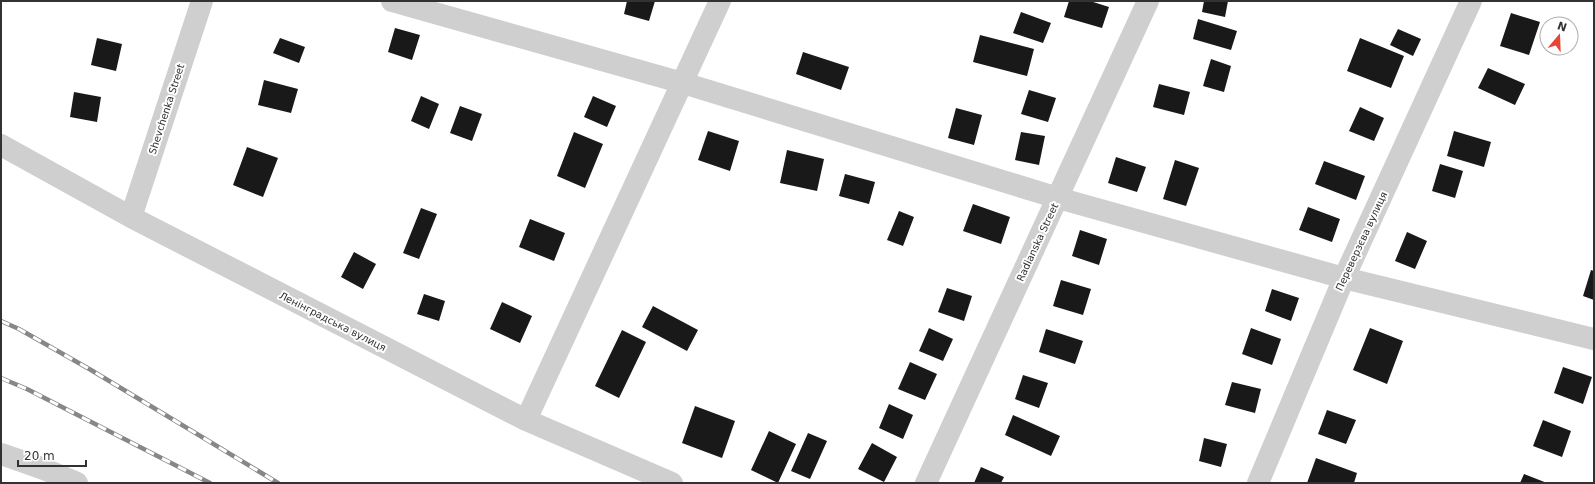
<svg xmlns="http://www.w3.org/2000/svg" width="1595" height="484" font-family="'DejaVu Sans',sans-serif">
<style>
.building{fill:#191919}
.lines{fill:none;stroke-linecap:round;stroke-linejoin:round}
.minor{stroke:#cfcfcf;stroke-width:22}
.rail-casing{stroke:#878787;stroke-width:4.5}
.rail{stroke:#fff;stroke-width:3;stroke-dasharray:9;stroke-linecap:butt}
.labels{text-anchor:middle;stroke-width:4;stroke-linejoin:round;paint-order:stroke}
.street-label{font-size:10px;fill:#323232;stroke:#fff}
</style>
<rect width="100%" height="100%" fill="#fff"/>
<path class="building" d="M627,1h28l-6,20 -25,-7z
M1069,1h21l19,6 -7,21 -38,-11z
M1204,1h24l-3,16 -23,-5z
M1021,12l30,11 -8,20 -30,-10z
M1511,13l29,9 -11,33 -29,-9z
M1198,19l39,12 -6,19 -38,-11z
M395,28l25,7 -8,25 -24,-8z
M1398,29l23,10 -8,17 -23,-11z
M980,35l54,14 -7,27 -54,-14z
M97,38l25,6 -6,27 -25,-6z
M280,38l25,9 -6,16 -26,-10z
M1360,38l44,18 -13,32 -44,-17z
M803,52l46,15 -8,23 -45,-16z
M1211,59l20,7 -7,26 -21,-6z
M1488,68l37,16 -10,21 -37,-17z
M264,80l34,9 -7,24 -33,-8z
M1159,84l31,8 -6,23 -31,-8z
M1029,90l27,8 -8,24 -27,-8z
M74,92l27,5 -4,25 -27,-5z
M421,96l18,8 -10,25 -18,-8z
M593,96l23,10 -9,21 -23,-10z
M460,106l22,8 -10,27 -22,-8z
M1360,107l24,11 -10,23 -25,-10z
M956,108l26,7 -8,30 -26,-7z
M708,131l31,10 -9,30 -32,-11z
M1454,131l37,11 -7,25 -37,-11z
M574,132l29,12 -18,44 -28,-12z
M1021,132l24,4 -6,29 -24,-5z
M247,147l31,11 -15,39 -30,-12z
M787,150l37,9 -7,32 -37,-8z
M1116,157l30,10 -9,25 -29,-9z
M1175,160l24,8 -13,38 -23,-7z
M1324,161l41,15 -9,24 -41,-16z
M1440,164l23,7 -8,27 -23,-7z
M845,174l30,8 -6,22 -30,-8z
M973,204l37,13 -9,27 -38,-13z
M1308,207l32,12 -8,23 -33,-12z
M421,208l16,6 -18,45 -16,-6z
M899,211l15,6 -11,29 -16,-6z
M530,219l35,14 -11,28 -35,-14z
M1080,230l27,9 -8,26 -27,-9z
M1407,232l20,9 -12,28 -20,-8z
M354,252l22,12 -13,25 -22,-12z
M1591,270l3,1v29l-11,-4z
M1061,280l30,9 -8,26 -30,-9z
M947,288l25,8 -8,25 -26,-9z
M1272,289l27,9 -8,23 -26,-10z
M424,294l21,7 -6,20 -22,-7z
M502,302l30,14 -12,27 -30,-14z
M653,306l45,24 -11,21 -45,-24z
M929,328l24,11 -10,22 -24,-10z
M1251,328l30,11 -9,26 -30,-11z
M1370,328l33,13 -16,43 -34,-14z
M1046,329l37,12 -8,23 -36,-12z
M622,330l24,12 -27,56 -24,-12z
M910,362l27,12 -12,26 -27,-11z
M1563,367l29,10 -9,27 -29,-11z
M1023,375l25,8 -9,25 -24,-9z
M1232,382l29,7 -6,24 -30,-8z
M889,404l24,11 -10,24 -24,-11z
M695,406l40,15 -13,37 -40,-15z
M1327,410l29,10 -10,24 -28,-10z
M1013,415l47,21 -9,20 -46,-21z
M1543,420l28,11 -9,26 -29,-11z
M769,431l27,13 -18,39 -27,-13z
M808,433l19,8 -17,38 -19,-8z
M1204,438l23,6 -6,23 -22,-6z
M872,443l25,14 -13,25 -26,-13z
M1316,458l41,15 -3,10h-47z
M981,467l23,10 -3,6h-27z
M1524,474l23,9h-27z"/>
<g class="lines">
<path class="minor" d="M392,1l291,82 375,115 286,80 250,61
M1,145l130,72 395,203 146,63
M131,217l71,-216
M526,420l194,-419
M1,454l43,15 33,14
M926,483l222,-482
M1258,483l86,-205 127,-277"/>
<defs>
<path id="rail" d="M1,321l18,8 72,41 187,113
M1,378l26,11 183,94"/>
</defs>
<use href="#rail" class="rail-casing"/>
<use href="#rail" class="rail"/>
</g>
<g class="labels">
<g class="street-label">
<text transform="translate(166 109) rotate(-72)" y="4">Shevchenka Street</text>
<text transform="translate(1361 241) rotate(-65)" y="4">Переверзєва вулиця</text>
<text transform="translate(1037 242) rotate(-65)" y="4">Radianska Street</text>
<text transform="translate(333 321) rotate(27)" y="4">Ленінградська вулиця</text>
</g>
</g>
<rect width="1595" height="484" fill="none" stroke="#323232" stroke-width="4"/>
<g transform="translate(1559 36) rotate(19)"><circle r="19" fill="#ffffff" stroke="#adadad"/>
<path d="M0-3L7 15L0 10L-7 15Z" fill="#e74536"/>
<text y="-6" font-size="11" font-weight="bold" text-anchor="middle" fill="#323232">N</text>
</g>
<path d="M18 460v6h68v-6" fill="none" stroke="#323232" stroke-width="2"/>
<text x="24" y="460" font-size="12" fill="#323232" stroke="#ffffff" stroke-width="3" paint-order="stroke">20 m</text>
</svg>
